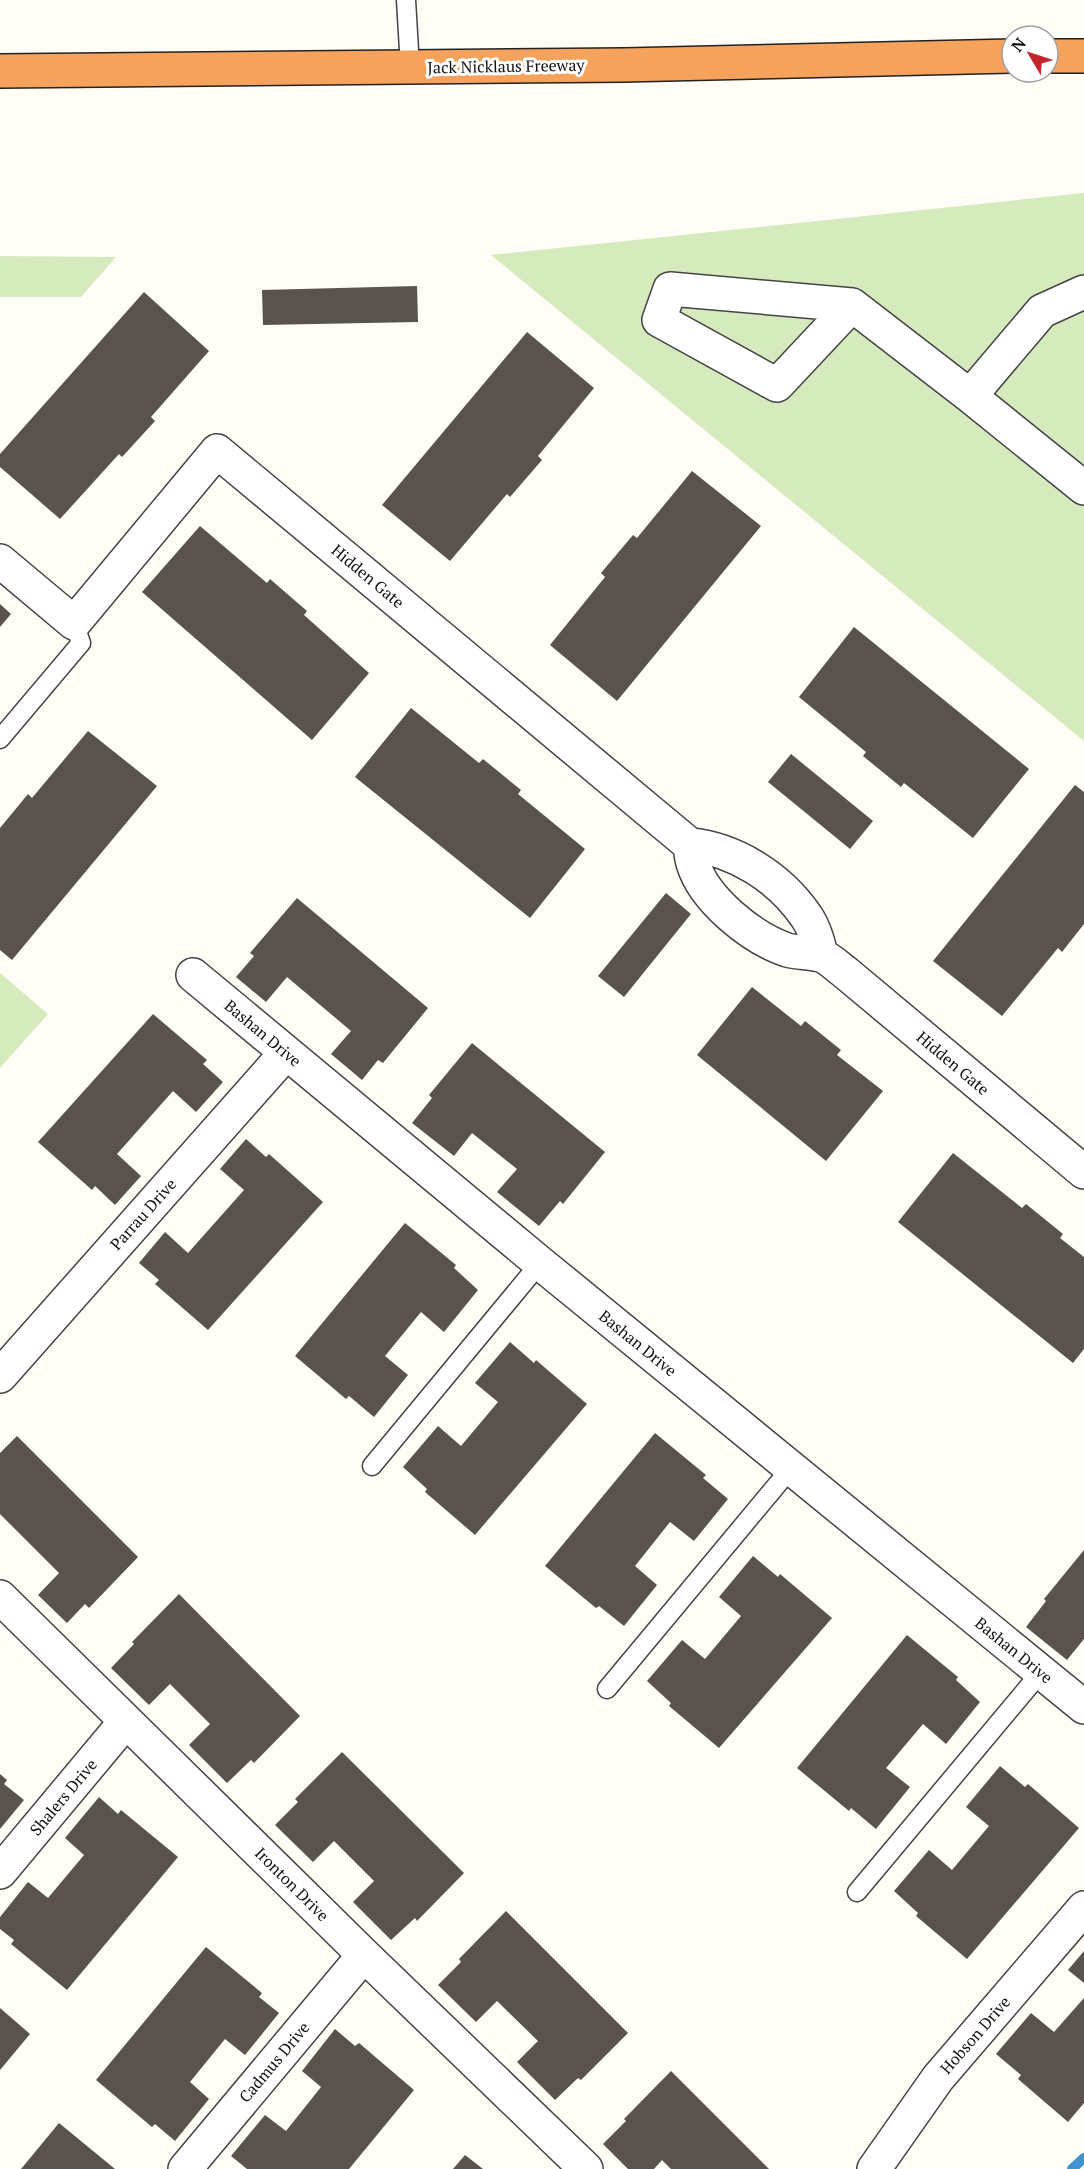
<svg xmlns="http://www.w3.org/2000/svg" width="1084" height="2169" font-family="'PT Serif',serif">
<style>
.green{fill:#d5ebbd}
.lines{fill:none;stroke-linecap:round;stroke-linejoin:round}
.stream{stroke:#3f96cf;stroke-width:10}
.building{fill:#5a524d}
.lane-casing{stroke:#444;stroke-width:21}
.street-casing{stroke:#444;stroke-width:36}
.highway-casing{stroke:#222;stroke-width:36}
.lane{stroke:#fff;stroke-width:18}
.street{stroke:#fff;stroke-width:33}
.highway{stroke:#f5a25d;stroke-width:33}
.labels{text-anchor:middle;stroke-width:6;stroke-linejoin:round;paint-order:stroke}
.street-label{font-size:16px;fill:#111;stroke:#fff}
</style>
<rect width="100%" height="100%" fill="#fffdf5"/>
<path class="green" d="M1084,193v548l-593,-486z
M0,256l116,1 -35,40h-81z
M0,973l48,41 -48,54z"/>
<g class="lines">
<path class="stream" d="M1072,2169l12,-11"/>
</g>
<path class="building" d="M417,286l1,36 -155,3 -1,-35z
M144,292l65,59 -58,66 4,4 -33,36 -3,-3 -59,65 -60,-52v-13z
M527,332l67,56 -56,68 4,4 -32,37 -3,-3 -57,67 -68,-56z
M692,471l69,55 -144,175 -67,-56 55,-68 -4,-4 32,-38 4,3z
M200,526l67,57 3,-4 37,32 -3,4 65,58 -57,67 -170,-148z
M0,604l11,10 -11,13z
M854,627l175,142 -56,69 -69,-55 -3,4 -38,-31 3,-4 -67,-55z
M411,708l68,55 4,-4 38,31 -3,4 67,55 -55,69 -175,-141z
M88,731l69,55 -145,174 -12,-10v-122l28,-34 4,4z
M791,754l82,67 -23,28 -82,-67z
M1075,785l9,7v132l-22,28 -4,-4 -56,68 -69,-55z
M666,893l25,21 -67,83 -26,-21z
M297,898l131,110 -45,55 -5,-3 -16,20 -31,-26 20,-23 -64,-54 -21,25 -30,-25 18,-21 -4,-3z
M752,987l49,39 4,-5 36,29 -4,5 46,36 -57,70 -129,-106z
M153,1014l54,46 -4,4 20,18 -27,30 -23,-21 -56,63 24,22 -26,29 -20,-19 -3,4 -54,-48z
M472,1043l133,109 -42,52 -3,-3 -21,25 -42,-34 20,-23 -45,-36 -18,23 -42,-33 20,-25 -3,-3z
M246,1139l20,18 3,-3 54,48 -115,128 -53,-46 4,-4 -20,-17 26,-31 23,21 56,-63 -24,-21z
M953,1153l69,55 4,-4 37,30 -3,4 24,19v92l-11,14 -175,-141z
M405,1223l51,42 -2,3 24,22 -34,42 -23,-20 -36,44 23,19 -34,42 -25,-21 -3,3 -51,-43z
M510,1342l24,21 2,-3 51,44 -112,131 -50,-43 2,-3 -24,-22 35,-41 23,20 37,-44 -23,-19z
M655,1433l51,42 -3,3 25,21 -34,42 -24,-19 -35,44 22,19 -33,41 -25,-20 -3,2 -51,-42z
M17,1436l121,121 -49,51 -4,-4 -18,19 -29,-28 21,-22 -59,-59v-61z
M1084,1550v89l-17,21 -41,-33 20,-26 -2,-2z
M753,1556l25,21 2,-3 52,44 -113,130 -50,-42 2,-3 -24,-22 35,-41 23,19 36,-43 -22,-19z
M179,1594l121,122 -46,47 -3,-3 -24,23 -38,-38 21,-21 -40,-40 -21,21 -38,-37 23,-24 -2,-2z
M907,1635l51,42 -2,3 24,22 -34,42 -23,-20 -37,44 24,19 -34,42 -25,-21 -2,3 -52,-43z
M342,1752l122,121 -47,48 -2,-3 -24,22 -38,-38 21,-21 -40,-40 -21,21 -38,-37 23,-23 -3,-3z
M1000,1766l25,21 3,-3 51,44 -112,131 -51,-43 2,-3 -24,-22 35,-41 23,20 37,-44 -23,-19z
M0,1774l7,6 -3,4 20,16 -24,29z
M99,1797l19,17 3,-4 57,47 -111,133 -56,-46 3,-4 -14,-11v-12l28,-35 20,16 36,-43 -19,-17z
M506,1911l122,122 -47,47 -3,-2 -23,22 -38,-38 21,-21 -41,-40 -21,21 -38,-37 23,-23 -2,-3z
M206,1947l56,46 -3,4 20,16 -34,42 -20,-16 -35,43 19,17 -34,42 -20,-17 -3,3 -56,-47z
M1084,1951v32l-16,-13z
M1084,1998v105l-16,19 -50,-43 3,-4 -25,-21 35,-41 23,19z
M0,2008l30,26 -30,36z
M335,2029l20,17 4,-3 55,47 -65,79h-102l-16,-13 34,-41 21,16 35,-44 -19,-16z
M671,2071l98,98h-98l-9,-9 -8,9h-26l-25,-25 23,-23 -2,-2z
M59,2123l56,46h-94z
M465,2155l18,14h-30z"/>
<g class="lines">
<defs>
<path id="lane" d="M406,0l4,67
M0,739l81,-96 -7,-20
M372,1466l168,-203
M607,1689l184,-221
M857,1892l184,-220"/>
<path id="street" d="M852,305l-75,80 -118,-65 11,-31 182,16 118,91 114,92
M970,396l72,-85 42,-19
M0,561l74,62 143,-172 473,394c45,4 90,33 116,71 8,11 12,25 15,39
M690,845c1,6 1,12 3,18 11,37 59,75 94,87 11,3 22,2 33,5 8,2 19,13 26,18l238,199
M193,975l347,288 544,444
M0,1376l286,-323
M0,1597l364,358 222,214
M0,1872l126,-151
M185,2169l179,-214
M874,2169l64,-91 146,-170"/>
<path id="highway" d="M1048,56h36
M0,71l624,-6 388,-9"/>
</defs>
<use href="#lane" class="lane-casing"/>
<use href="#street" class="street-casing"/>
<use href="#highway" class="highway-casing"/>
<use href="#lane" class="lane"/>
<use href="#street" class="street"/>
<use href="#highway" class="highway"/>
</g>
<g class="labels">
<g class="street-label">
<text transform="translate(506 66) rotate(-1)" y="6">Jack Nicklaus Freeway</text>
<text transform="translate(368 576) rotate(40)" y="6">Hidden Gate</text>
<text transform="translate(263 1033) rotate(40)" y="6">Bashan Drive</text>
<text transform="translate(953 1063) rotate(40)" y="6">Hidden Gate</text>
<text transform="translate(143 1214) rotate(-48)" y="6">Parrau Drive</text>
<text transform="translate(638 1343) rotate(39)" y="6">Bashan Drive</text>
<text transform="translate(1014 1650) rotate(39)" y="6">Bashan Drive</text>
<text transform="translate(63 1797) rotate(-50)" y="6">Shalers Drive</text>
<text transform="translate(292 1884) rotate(45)" y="6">Ironton Drive</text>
<text transform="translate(975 2035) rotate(-49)" y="6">Hobson Drive</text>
<text transform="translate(274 2062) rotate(-50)" y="6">Cadmus Drive</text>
</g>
</g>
<g transform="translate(1030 54) rotate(309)"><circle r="28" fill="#ffffff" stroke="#a0a0a0" stroke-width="1.5"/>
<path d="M0-4.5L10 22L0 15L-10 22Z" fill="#c4262e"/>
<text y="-9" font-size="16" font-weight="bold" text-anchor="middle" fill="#111111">N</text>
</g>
</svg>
